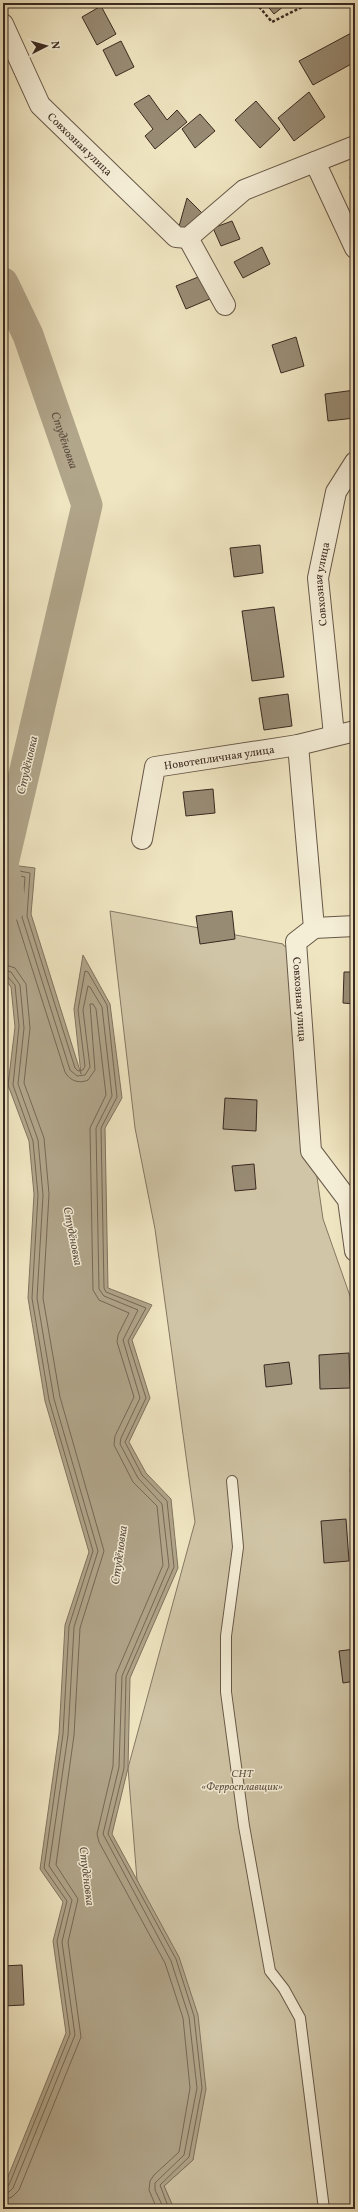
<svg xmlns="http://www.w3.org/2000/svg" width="358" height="2212" font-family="Vollkorn,serif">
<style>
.green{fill:#d0c5a6;stroke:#857763}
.water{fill:#b1a58a;stroke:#817360}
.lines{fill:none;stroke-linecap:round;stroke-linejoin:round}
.shore{stroke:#766755;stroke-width:1}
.river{stroke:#b1a58a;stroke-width:31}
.building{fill:#988b74;stroke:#3a2920}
.lane-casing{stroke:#675848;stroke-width:12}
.street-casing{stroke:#675848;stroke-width:22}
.path{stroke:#3a2920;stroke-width:2.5;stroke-dasharray:3 2;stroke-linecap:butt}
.lane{stroke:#f5eed7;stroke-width:10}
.street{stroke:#f5eed7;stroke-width:20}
.labels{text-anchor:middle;stroke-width:3;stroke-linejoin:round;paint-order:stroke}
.street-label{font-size:11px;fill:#3a2920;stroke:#f5eed7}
.park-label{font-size:11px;font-style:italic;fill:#605042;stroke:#f5eed7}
.water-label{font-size:12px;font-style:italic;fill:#5e4e40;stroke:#f5eed7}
</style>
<rect width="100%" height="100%" fill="#efe5c1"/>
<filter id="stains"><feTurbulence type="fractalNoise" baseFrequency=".005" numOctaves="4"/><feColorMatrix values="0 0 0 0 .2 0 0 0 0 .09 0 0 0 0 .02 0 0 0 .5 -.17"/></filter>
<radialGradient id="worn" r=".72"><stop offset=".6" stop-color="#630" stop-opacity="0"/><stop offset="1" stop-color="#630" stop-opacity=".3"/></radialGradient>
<path class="green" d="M110,911l173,33 1,2 5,1 11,111 23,161 27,77 2,20 3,4v137l-5,13 5,32v707h-181l-10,-23 29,-26 -4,-172 -52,-108 -9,-112 67,-246 -40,-293 -20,-101z"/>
<path class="water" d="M3,864l32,4 -4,46 50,160 -7,-65 9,-54 27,49 12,94 -17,30 3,160 44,17 -20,35 18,58 -21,44 17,31 25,26 7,69 -48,110 -2,90 -16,66 67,123 19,58 8,74 -13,71 -29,26 10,23h-171v-20l63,-156 -13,-92 10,-39 -23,-33 19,-135 6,-109 24,-73 -44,-151 -17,-103 6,-104 -5,-53 -21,-56 7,-58 -4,-40 -8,-10z"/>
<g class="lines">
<path class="shore" d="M3,868l27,5 -3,43 48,152 3,3 5,-1 2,-4 -7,-56 7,-39 3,1 19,33 10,92 -16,31 3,160 2,4 40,16 -18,33 18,57 -21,44 17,33 25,26 7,66 -48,110 -2,91 -16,66 68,125 18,57 8,72 -13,69 -29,28 9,24
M3,873l22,4 -3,40 48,153 7,6 8,-1 5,-8 -7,-57 5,-24 2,1 12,20 10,89 -16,32 3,161 5,7 34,14 -15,30 17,58 -19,40 -1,6 18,34 24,26 7,62 -47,110 -3,91 -16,67 68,127 18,56 8,71 -13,67 -29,28v7l9,19
M3,879l15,3 -2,36 49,154c5,9 14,12 23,8l7,-10 -5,-66h3l3,5 10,86 -16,33 3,162 6,10 30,13 -11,22 -1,7 17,55 -19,39 -1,9 19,37 24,24 6,59 -47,109 -3,92 -16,68 2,8 66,121 18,55 7,70 -11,64 -25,23 -4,6 -1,9 8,19
M3,964l12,4 11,16 4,44 -6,55 20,55 5,56 -6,104 17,99 44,154 -24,77 -6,107 -18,130 22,34 -10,43 13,95 -62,153 -7,7 -9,3
M3,970l8,2 9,13 4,43 -6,56 20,56 5,55 -6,103 17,101 44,152 -24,76 -6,108 -19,131 23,34 -10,42 13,93 -62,153 -4,4 -6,2
M3,975l4,1 8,9 4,41 -6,59 20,56 5,54 -6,103 17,102 44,151 -24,75 -6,108 -19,134 23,33 -10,40 13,93 -61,151 -6,4"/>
<path class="river" id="s1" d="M3,283l25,52 59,170 -84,359 8,41"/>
</g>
<path class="building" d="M265,3h16l3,3 -10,8z
M101,6l15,28 -19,11 -15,-28z
M355,31v31l-42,23 -14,-24z
M121,41l13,26 -18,9 -13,-26z
M309,92l16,25 -31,24 -16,-23z
M149,95l18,25 10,-10 10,12 -32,27 -10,-13 8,-7 -19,-25z
M256,101l24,28 -20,19 -25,-28z
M200,114l15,17 -20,17 -13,-19z
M355,175v19l-5,-17z
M187,198l15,15 -26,24z
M232,221l8,18 -19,7 -8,-18z
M262,247l8,17 -27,14 -9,-16z
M203,275l9,23 -26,11 -10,-23z
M296,337l8,29 -23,7 -9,-28z
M355,390v28l-27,3 -3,-27z
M260,545l3,28 -29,4 -4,-29z
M274,607l10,70 -32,4 -10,-70z
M288,694l4,32 -28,4 -5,-32z
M213,789l2,24 -29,3 -3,-24z
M232,911l3,28 -35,5 -4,-28z
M344,972h11v32l-12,-1z
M225,1098l32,2 -1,31 -33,-2z
M353,1100h2v22z
M254,1164l2,25 -21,2 -3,-25z
M349,1353l1,35 -30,1 -1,-34z
M289,1362l3,22 -26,3 -2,-22z
M346,1519l3,42 -25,2 -3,-42z
M355,1649v32l-12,2 -4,-32z
M22,1965l2,40 -21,1v-40z"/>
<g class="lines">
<defs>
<path id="lane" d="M232,1481l6,66 -12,89v56l18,134 26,145 14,18 16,29 24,191"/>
<g id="street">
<path id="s2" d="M3,24l37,81 136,132 12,1 56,-48 111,-44"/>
<path d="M315,162l40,86"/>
<path d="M188,238l37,67"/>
<path id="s3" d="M334,735l-16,-157 18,-86 19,-30"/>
<path id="s4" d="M298,745l16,183 -18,14 15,209 37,49 7,51"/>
<path id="s5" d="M142,839l13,-72 143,-22 57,-14"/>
<path d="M314,928l41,-2"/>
</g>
</defs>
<use href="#lane" class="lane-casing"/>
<use href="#street" class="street-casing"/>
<path class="path" d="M256,3l16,19 38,-19"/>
<use href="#lane" class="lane"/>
<use href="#street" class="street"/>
</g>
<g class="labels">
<g class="street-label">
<text dy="4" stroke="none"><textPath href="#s2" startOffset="145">Совхозная улица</textPath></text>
<text dy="4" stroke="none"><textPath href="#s3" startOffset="152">Совхозная улица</textPath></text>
<text dy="4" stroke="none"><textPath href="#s5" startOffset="138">Новотепличная улица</textPath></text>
<text dy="4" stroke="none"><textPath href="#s4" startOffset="264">Совхозная улица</textPath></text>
</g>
<g class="park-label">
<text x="242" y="1777">СНТ<tspan x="242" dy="13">«Ферросплавщик»</tspan></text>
</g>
<g class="water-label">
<text dy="4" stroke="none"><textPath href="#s1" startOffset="169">Студёновка</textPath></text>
<text transform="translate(27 765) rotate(-77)" y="4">Студёновка</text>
<text transform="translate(73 1236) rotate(79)" y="4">Студёновка</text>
<text transform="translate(119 1555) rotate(-82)" y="4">Студёновка</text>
<text transform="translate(87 1876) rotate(83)" y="4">Студёновка</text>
</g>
</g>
<rect width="358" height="2212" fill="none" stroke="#efe5c1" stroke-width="16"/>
<rect x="4" y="4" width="350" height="2204" fill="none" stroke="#3a2920" stroke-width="2"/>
<rect x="8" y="8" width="342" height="2196" fill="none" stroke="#3a2920"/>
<g transform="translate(46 46) rotate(84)" stroke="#f5eed7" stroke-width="3" paint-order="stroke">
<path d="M0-3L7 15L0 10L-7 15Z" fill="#3a2920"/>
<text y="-6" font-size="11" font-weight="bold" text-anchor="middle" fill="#3a2920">N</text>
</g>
<rect width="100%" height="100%" filter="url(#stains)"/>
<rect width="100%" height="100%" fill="url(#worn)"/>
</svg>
